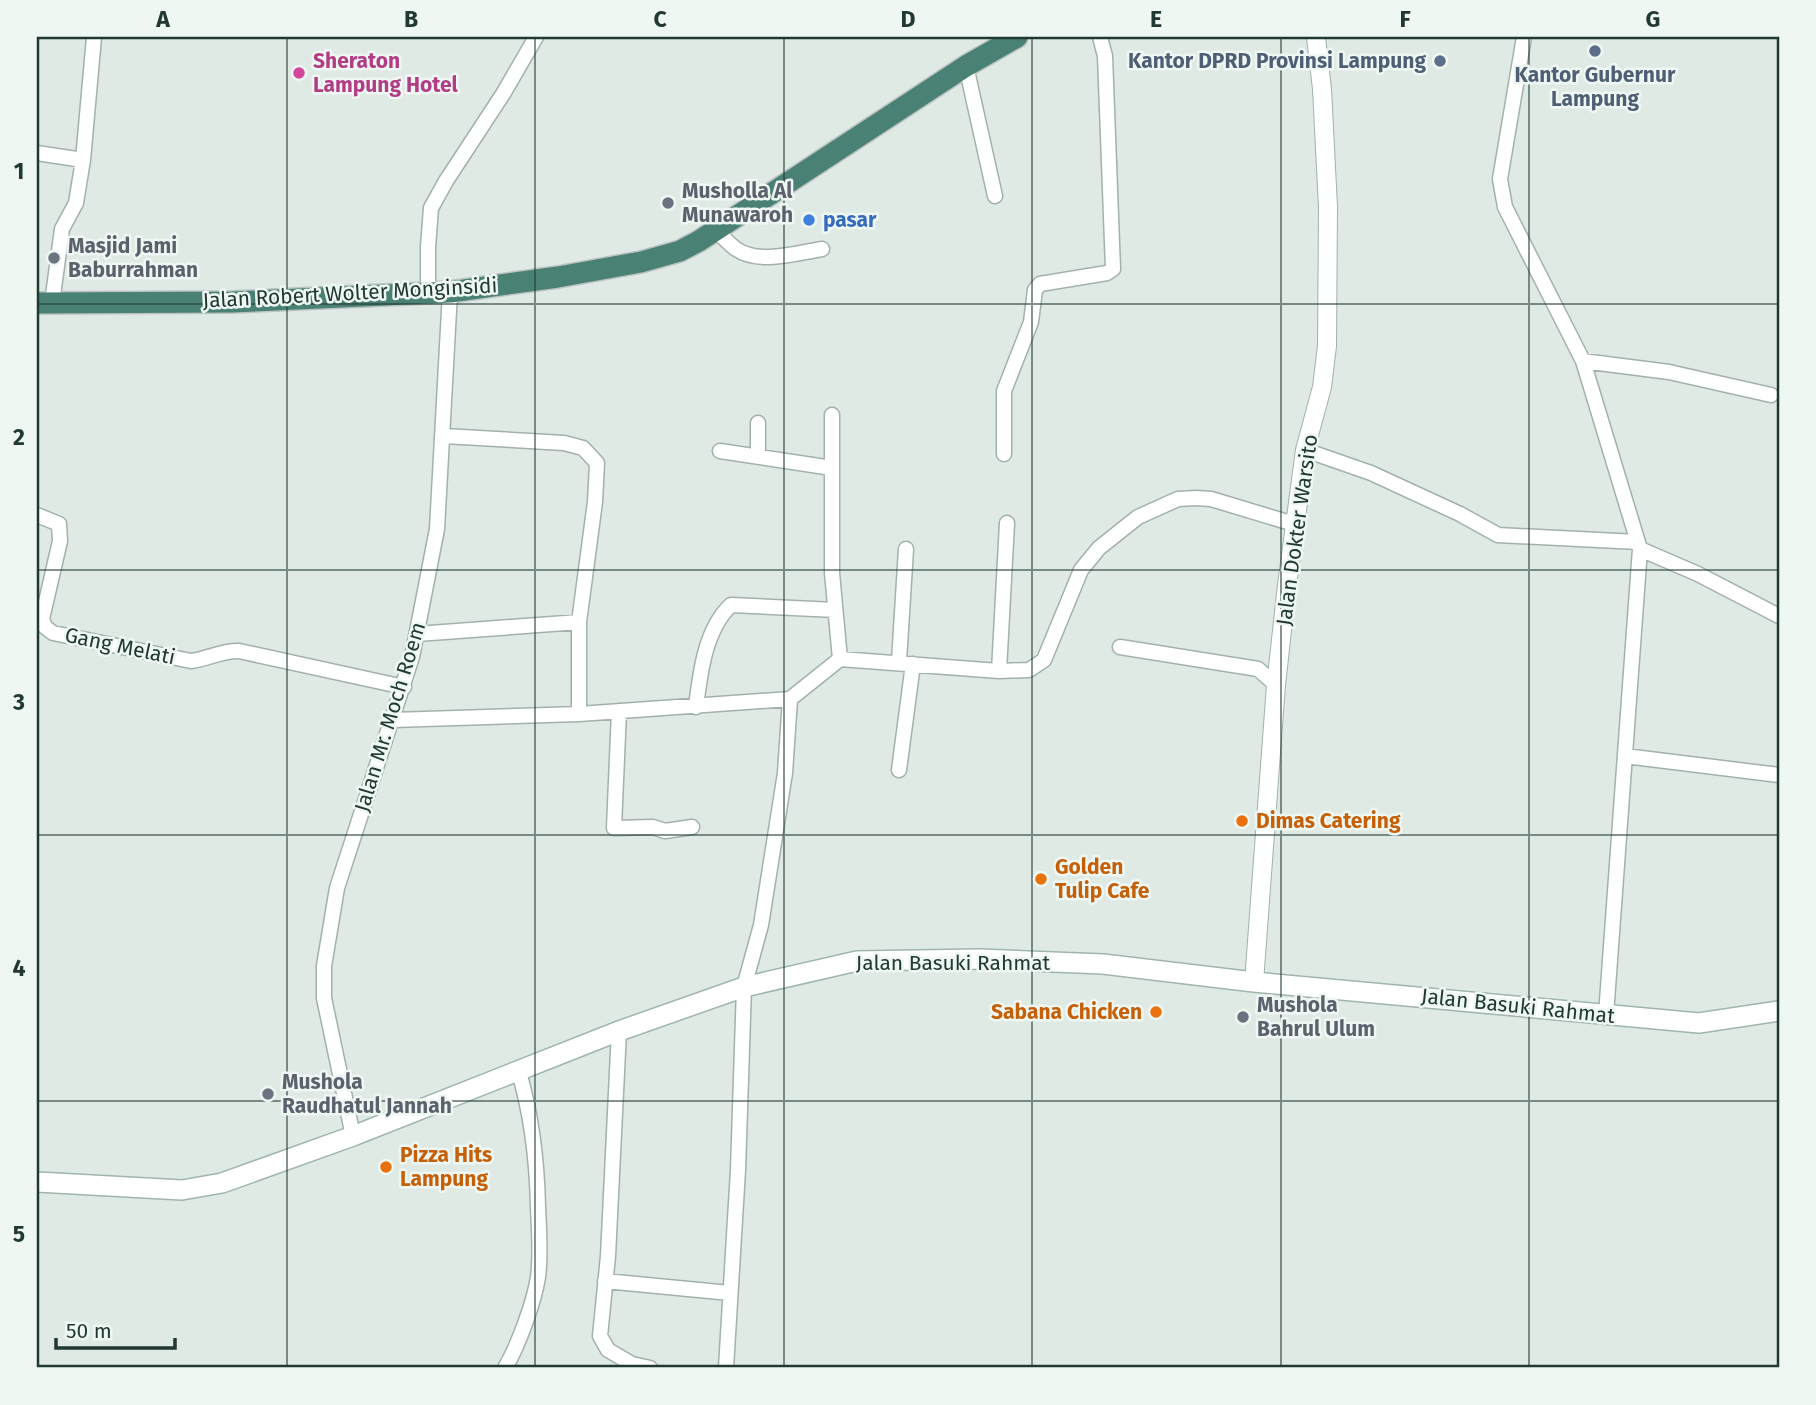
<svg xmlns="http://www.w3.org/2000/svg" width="1816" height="1405" font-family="'Fira Sans',sans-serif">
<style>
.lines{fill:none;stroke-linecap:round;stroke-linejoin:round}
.minor-casing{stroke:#a2b1ac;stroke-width:17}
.tertiary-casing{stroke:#a2b1ac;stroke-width:20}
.secondary-casing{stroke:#9fb5ad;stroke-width:22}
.trunk-casing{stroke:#bcc4c2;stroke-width:24}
.minor{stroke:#fff;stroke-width:14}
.tertiary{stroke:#fff;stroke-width:18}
.secondary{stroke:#fff;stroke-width:19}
.trunk{stroke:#4a8175;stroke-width:21}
.grid{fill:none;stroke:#213933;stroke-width:2;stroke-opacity:0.55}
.service-dot{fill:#5c6f8a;stroke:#eff7f3;stroke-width:2.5}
.hotel-dot{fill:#d1479c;stroke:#eff7f3;stroke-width:2.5}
.worship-dot{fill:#6b7280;stroke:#eff7f3;stroke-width:2.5}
.shop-dot{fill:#3f7fe0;stroke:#eff7f3;stroke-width:2.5}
.food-dot{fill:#e8710a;stroke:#eff7f3;stroke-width:2.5}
.labels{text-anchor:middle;stroke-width:5;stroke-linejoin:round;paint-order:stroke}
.hotel-label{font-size:21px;font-weight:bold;fill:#b23c85;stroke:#eff7f3;text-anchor:start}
.service-label{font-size:21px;font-weight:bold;fill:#4e5e75;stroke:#eff7f3;text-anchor:end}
.worship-label{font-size:21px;font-weight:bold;fill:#5b616d;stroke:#eff7f3;text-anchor:start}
.shop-label{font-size:21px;font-weight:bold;fill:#366cbe;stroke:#eff7f3;text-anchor:start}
.street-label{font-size:21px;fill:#213933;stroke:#eff7f3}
.food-label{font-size:21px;font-weight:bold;fill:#c56008;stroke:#eff7f3;text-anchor:start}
.neatline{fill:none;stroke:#213933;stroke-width:2.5}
.grid-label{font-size:23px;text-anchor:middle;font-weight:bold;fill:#213933}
</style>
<rect width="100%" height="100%" fill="#dfeae5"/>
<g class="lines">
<defs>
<path id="minor" d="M1524,37l-24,142 5,28 78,154 57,188 -34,466
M966,66l29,130
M37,153l46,7
M716,230c6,6 13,14 20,19 24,16 60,4 86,0
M428,293v-46l3,-39 15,-27 57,-87 33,-57
M52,303l10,-74 14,-26 7,-43 11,-123
M1583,361l86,11 102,23
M832,415v158l8,86
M444,436l120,7 19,5 14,15 -2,39 -16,120v92
M1305,450l66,23 89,41 38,21 140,7
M720,451l112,17
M1004,454v-63l27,-69 4,-32 5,-6 67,-11 6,-4 -8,-213 -5,-19
M758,457v-34
M37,515l22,9 1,17 -18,78 3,8 8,6 138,28c17,-2 32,-11 48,-10l165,36
M1640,549l58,25 81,42
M417,634l162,-12
M1120,647l138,22 18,16
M899,661l7,-112
M999,671l8,-148
M696,707c4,-33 9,-78 35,-102l104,5
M619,711l-5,117 39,-1 12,4 27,-4
M393,720l186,-6 211,-15 50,-40 159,12 30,-1 15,-10 37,-90 18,-22 39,-31 40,-18 18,-1 15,1 83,25
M1625,756l154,19
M899,770l14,-106
M619,1031l-11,225 -8,80 8,14 24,14 18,4
M353,1136l-29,-138v-32l13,-78 75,-231 25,-128 13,-237
M605,1281l125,12
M505,1368c13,-22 29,-65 33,-91 3,-23 1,-46 0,-70 -1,-48 -6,-92 -20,-138
M726,1368l12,-198 6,-183 17,-62 24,-152 5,-74"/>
<path id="tertiary" d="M1254,982l22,-297 11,-100 18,-135 17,-63 5,-41 1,-139 -6,-118 -6,-52"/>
<path id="secondary" d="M37,1182l145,8 40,-7 131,-47 266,-105 125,-44 113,-26 122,-2 124,5 151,18 445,41 80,-12"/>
<path id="trunk" d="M37,303l195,-1 218,-10 108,-15 83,-15 39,-11 19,-10 267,-175 51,-29"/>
</defs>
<use href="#minor" class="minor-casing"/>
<use href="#tertiary" class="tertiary-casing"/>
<use href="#secondary" class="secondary-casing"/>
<use href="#trunk" class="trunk-casing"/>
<use href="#minor" class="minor"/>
<use href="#tertiary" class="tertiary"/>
<use href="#secondary" class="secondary"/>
<use href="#trunk" class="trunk"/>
</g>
<path class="grid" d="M287,37v1331M535,37v1331M784,37v1331M1032,37v1331M1281,37v1331M1529,37v1331M37,304h1742M37,570h1742M37,835h1742M37,1101h1742"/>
<g class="service-dot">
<circle cx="1595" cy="51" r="7"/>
<circle cx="1440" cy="61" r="7"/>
</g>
<circle class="hotel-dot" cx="299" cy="73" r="7"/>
<g class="worship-dot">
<circle cx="668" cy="203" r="7"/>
<circle cx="54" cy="258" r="7"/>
<circle cx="1243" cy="1017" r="7"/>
<circle cx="268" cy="1094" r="7"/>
</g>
<circle class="shop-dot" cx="809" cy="220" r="7"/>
<g class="food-dot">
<circle cx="1242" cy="821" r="7"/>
<circle cx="1041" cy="879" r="7"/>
<circle cx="1156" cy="1012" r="7"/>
<circle cx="386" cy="1167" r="7"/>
</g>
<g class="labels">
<g class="hotel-label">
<text x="313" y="68">Sheraton<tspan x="313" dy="24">Lampung Hotel</tspan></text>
</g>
<g class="service-label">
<text x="1426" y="68">Kantor DPRD Provinsi Lampung</text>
<text x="1595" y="82" text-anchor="middle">Kantor Gubernur<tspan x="1595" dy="24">Lampung</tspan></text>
</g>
<g class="worship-label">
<text x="682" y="198">Musholla Al<tspan x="682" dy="24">Munawaroh</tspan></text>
<text x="68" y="253">Masjid Jami<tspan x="68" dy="24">Baburrahman</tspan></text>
<text x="1257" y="1012">Mushola<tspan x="1257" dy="24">Bahrul Ulum</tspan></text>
<text x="282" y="1089">Mushola<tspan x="282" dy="24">Raudhatul Jannah</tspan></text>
</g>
<g class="shop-label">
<text x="823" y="227">pasar</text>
</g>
<g class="street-label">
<text transform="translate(350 293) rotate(-3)" y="7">Jalan Robert Wolter Monginsidi</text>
<text transform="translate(1297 530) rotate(-82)" y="7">Jalan Dokter Warsito</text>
<text transform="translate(120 646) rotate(12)" y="7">Gang Melati</text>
<text transform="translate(390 717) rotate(-73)" y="7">Jalan Mr. Moch Roem</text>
<text x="953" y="970">Jalan Basuki Rahmat</text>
<text transform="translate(1518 1006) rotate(6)" y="7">Jalan Basuki Rahmat</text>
</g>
<g class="food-label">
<text x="1256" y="828">Dimas Catering</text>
<text x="1055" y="874">Golden<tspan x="1055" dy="24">Tulip Cafe</tspan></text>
<text x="1142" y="1019" text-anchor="end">Sabana Chicken</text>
<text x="400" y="1162">Pizza Hits<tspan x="400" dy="24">Lampung</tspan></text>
</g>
</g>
<rect width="1816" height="1405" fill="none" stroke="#eff7f3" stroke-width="77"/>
<path d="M56 1338v10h119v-10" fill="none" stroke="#213933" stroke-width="3.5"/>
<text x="66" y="1338" font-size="21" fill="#213933" stroke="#eff7f3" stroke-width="5" paint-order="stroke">50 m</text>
<rect x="38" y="38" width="1740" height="1328" class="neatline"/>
<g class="grid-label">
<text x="163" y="27">A</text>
<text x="411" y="27">B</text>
<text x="660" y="27">C</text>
<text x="908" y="27">D</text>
<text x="1156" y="27">E</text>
<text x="1405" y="27">F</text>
<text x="1653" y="27">G</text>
<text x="19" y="179">1</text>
<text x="19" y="445">2</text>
<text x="19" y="710">3</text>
<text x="19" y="976">4</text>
<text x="19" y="1242">5</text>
</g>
</svg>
